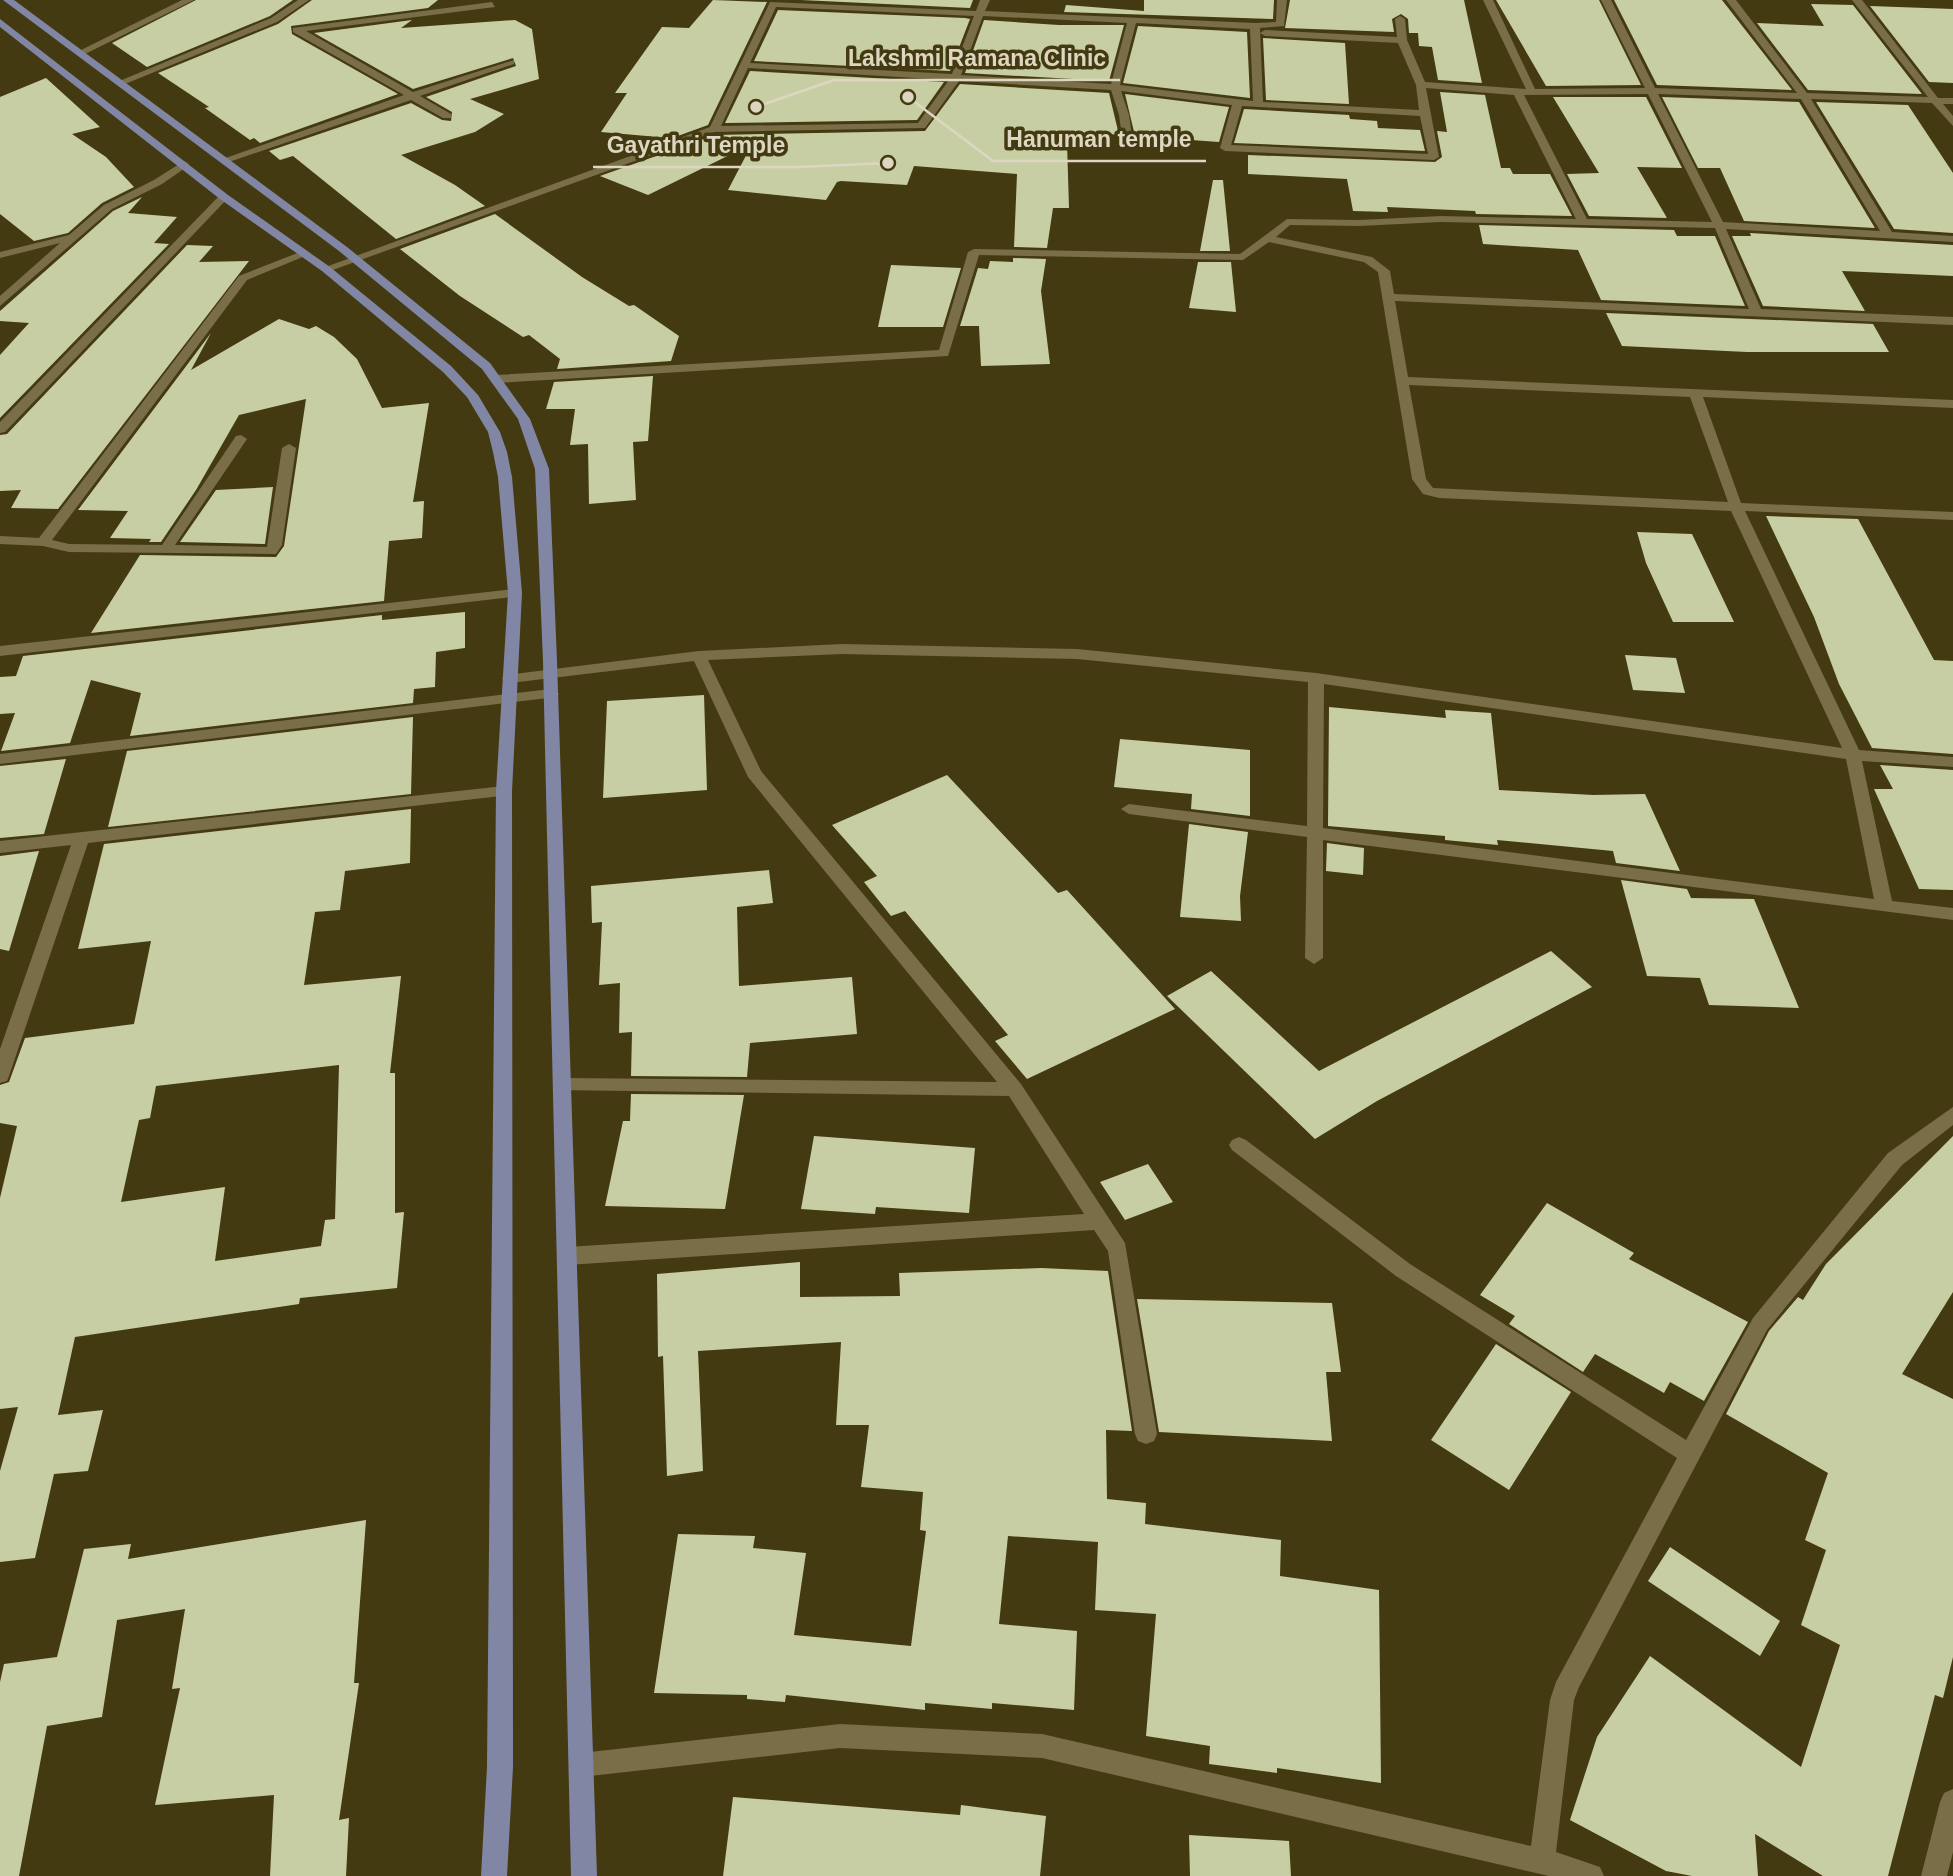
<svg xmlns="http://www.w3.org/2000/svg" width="1953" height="1876" font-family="Helvetica,sans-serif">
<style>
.building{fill:#c7cea3;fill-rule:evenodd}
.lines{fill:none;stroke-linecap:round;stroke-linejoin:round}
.minor{fill:#796e47;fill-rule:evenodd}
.major{fill:#8286a5;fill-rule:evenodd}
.leader{fill:none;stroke:#ddd7c2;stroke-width:2.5}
.callout-dot{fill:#ddd7c2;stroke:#443a12;stroke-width:2.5}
.callout-label{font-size:23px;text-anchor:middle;font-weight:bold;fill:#ddd7c2;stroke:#443a12;stroke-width:7;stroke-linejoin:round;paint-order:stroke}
</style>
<rect width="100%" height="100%" fill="#443a12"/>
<path class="building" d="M196,0h97l-23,16 -123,51 -35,-24z
M312,0h126l-10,8 -137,18 1,8 106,60 -138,49 -6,-5 -4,2 -45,-32 4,-1 -51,-34 120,-49z
M713,0l54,2 -59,123 -77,28 27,-16 -57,-5 26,-39h-12l47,-66 27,1z
M801,0h172l-3,8z
M1144,0h130l-1,19 -209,-7 2,-7 78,6z
M1290,0h174l18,83 -44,-3 -6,-33 -13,-1 -1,-13h-9l-1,-14 -7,-5 -9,5 2,13 -109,-4z
M1496,0h103l42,85 -95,1z
M1614,0h108l70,90 -135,-5z
M1811,4l42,1 69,89 -114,-4 -51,-67 67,3z
M1870,6l83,3v74l-24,-1z
M778,10l187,8 5,1 -20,52 -196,-10z
M412,20l-11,8 114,-8 17,9 7,50 -69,20 34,15 -29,18 -74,23 54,30 30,21 -89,33 -103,-83 -13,4 -11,-9 142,-48 31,17 9,1 1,-9 -26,-15 90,-31 -3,-8 -100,31 -99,-56z
M984,20l75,5h65l-15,56 -144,-8z
M1138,26l109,6 3,66 -127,-15z
M1263,38l82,5 4,61 -83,-4z
M750,71l194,11 -27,38 -192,3z
M46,78l54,49 -28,7 34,23 28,30 -32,16 -34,30 -34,8 -34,-27v-117z
M960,84l149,9 10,42 -9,-1v10l-43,-1 2,65h-16l-6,40 -33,-1 3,-73 -103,-8 -7,19 -66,-4 -4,1 -11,18 -98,-10 24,-46 -104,51 -48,-19 115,-41 210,-4z
M1440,92l45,3 16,73h9l3,6h37l22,42 -96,-2 -1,-3 -88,-4 1,5 -35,-1 -6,-32 -99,-5v-19l187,7 7,-5 -5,-26 10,1z
M1125,94l104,13 -10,35 -84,-6z
M1553,97h93l36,71 -45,-1 30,51 -78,-2 -22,-42 32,-1z
M1662,97l137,5 76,126 -131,-7 -24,-53h-22z
M1816,102l92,3 45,68v60l-59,-4z
M1244,109l105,6 1,4 27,2 1,7 42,2 5,21 -191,-8z
M1213,180h10l7,71h-30z
M142,197l-14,16 49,4 -23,26 15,1 -169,174v-63l29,-32 -29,-2v-10l113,-100z
M495,214l87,63 47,29 5,-1 45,31 -8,25 -114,8 3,-10 -31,-24 -6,2 -63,-41 -60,-47z
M1479,225l195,5 3,6h38l30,70 -144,-6 -23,-50 -95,-6z
M1750,233l203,12v31l-111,-5 23,40 -102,-5 -31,-70h19z
M187,245l26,1 -14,16 50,-1 -191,248 -47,-1 10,-18 -21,1v-56l7,-1z
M1013,258l33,1 -5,32 9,73 -69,2 -2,-40h-19l18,-58 10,1 2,-8 23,1z
M1198,262h33l5,50 -47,-4z
M891,265l70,3 -18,59h-65z
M1606,313l267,11 16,28h-142l-125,-6z
M279,319l30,10 7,-3 18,11 23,22 25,49 47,-5 -16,99 11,-1 -2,37 -33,3 -5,60 -293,32 49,-78 136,2 8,-11 22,-147 -67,16 -43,75 -35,52h-12l2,-3 -41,-1 18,-27 -50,-1 133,-177 -20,37z
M653,376l-5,65 -15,1 3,58 -47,4 -1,-60 -18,1 5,-36h-29l8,-27z
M273,487l-8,57 -85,-2 36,-52z
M1766,516l92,3 76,141 19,1v93l-81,-6 -33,-64 -25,-67z
M1637,532l55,2 42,88h-61l-27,-59z
M465,612v36l-29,4 -1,35 -21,2 -1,14 -283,33 11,-43 -50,-13 -21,63 -69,8 14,-38 -15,1v-37l16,-1 7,-20 359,-41v5z
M1625,655l51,3 9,35 -52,-3z
M704,695l3,95 -104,8 4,-97z
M1329,707l117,11 -1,-8 46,3 8,77 94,5 52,-1 35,77 -64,-8 -3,-12 -116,-11 1,5 -53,-5v-4l-117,-10z
M413,717l-2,77 -303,33 19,-76z
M1120,739l130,11v66l-59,-7 1,-15 -78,-7z
M66,759l-22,75 -44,4v-72z
M1880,765l73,5v120l-34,-1 -45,-100h19z
M947,775l111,118 9,-3 108,119 -148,70 -32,-38 13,-6 -103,-124 -14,5 -27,-34 13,-6 -45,-51z
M411,809l-1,54 -65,8 -5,39 -25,2 -11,73 97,-9 -11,97h5v140l9,-1 -7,76 -97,10 -1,6 -224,33 -17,78 45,-5 -15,61 -34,3 -19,84 -35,4v-91l18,-64 -18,2v-211l17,-72 -17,-3v-38l9,-3 16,-44 109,-14 17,-83 -73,8 26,-105zM339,1065l-4,154 -10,1 -4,26 -106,15 10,-74 -104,15 18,-82 11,-2 6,-32z
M1189,824l59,8 -8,64 1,25 -61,-4z
M1327,843l37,5 -1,27 -37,-4z
M39,851l-30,100 -9,-2v-93z
M769,870l4,33 -36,4 2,79 113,-9 5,57 -107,9 -3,34 -116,-1 1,-44 -13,1 1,-50 -21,2 3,-63 -10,1 -1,-37z
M1621,880l66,9 4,9 63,1 45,109 -90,-3 -9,-27 -53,-2z
M1551,951l41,36 -215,114 -62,38 -148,-143 44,-25 108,100z
M631,1094l113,1 -19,114 -120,-3 18,-85h7z
M814,1136l161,12 -6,65 -93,-6 -1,7 -74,-5z
M1953,1136v156l-51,82 51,25v258l-10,41 -8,-3 -47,181h-65l-68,-42 3,42h-66l-26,-5 -96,-51 27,-83 53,-81 151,111 39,-122 -39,-20 25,-75 -21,-10 23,-67 -102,-59 43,-83 29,-34 5,3 23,-36z
M1148,1164l25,38 -48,18 -25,-38z
M1547,1203l87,50 -5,6 119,63 -44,79 -34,-19 -6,11 -69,-39 -12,18 -74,-48 6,-8 -35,-21z
M800,1262v35l100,-1 -1,-23 142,-5 67,3 24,160 -26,-1 1,69 39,4 -1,21 136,16 -1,36 99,14 2,193 -104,-15v5l-68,-9 1,-18 -64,-10 10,-122 -61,-4 3,-68 -90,-6 -9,88 78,7 -3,79 -82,-7v6l-67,-6v7l-139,-15 -1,7 -38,-3v-4l-93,-2 24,-159 77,2 -2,12 53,5 -12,82 117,11 15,-115 -6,-1 3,-38 -62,-5 8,-62h-33l5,-83 -143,9 5,120 -36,5 -4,-120 -5,1 -1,-83z
M1137,1299l195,4 9,69h-15l6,69 -173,-9z
M1496,1344l75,48 -62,98 -78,-50z
M366,1520l-12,163h5l-20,137 10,-2 -3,58h-76l4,-81 -119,10 25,-117 -8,1 13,-80 -68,11 -15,97 -55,9 -28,150h-19v-194l4,-18 53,-7 27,-108 47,-5 -3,15z
M1670,1547l110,74 -20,35 -112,-75z
M733,1797l227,18 1,-10 85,11 -6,60h-317z
M1189,1835l100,6 2,35h-101z"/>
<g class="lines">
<path class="minor" d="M182,0h12l-109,54 -8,-2z
M298,0h11l-32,22 -152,62 -8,-2 154,-64z
M980,0h10l-5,11 270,12 21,-1 1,-22h10l-3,26 -24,2 3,74 156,8 -3,-25 -18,-42 -133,-7 -5,-3 5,-3 132,7 -2,-18 5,-3 5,3 2,21 18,42 101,7 -43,-89h10l42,89 110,-1 -44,-88h10l44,88 142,5 -71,-93h10l71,93 121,4 -76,-97h10l76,98h15v6h-10l10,12v10l-21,-23 -121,-4 81,133 61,4v6l-227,-13 35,80 192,8v8l-558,-24 13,76 545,23v8l-250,-11 38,106 212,9v8l-208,-9 114,239 94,7v10l-91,-6 30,140 61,7v12l-630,-80v118l-9,6 -9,-6 2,-121 -178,-23 -8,-5 8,-5 178,22 1,-144 -231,-23 -235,-5 -134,6 53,111 260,313 104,159 32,191 -3,7 -8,3 -8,-3 -3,-7 -27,-183 -14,-21 -527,35 -7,-3 -3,-6 3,-6 7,-3 517,-33 -75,-118 -454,-6 -2,-5 2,-5 7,-2 435,4 -249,-305 -54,-116 -184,22 -5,-2 -3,-3 3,-3 194,-24 143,-7 235,5 239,24 526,75 -111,-237 -292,-13 -16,-4 -11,-15 -34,-207 -14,-10 -95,-20 -26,18 -264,-5 -31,101 -452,27 -6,-4 6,-4 443,-25 29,-98 6,-3 266,5 47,-35 72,1 82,-4 135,3 -62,-124 -88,-7 13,69 -5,3 -209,-9 -5,-3 12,-43 -111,-14 8,24 4,28 -5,3 -5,-3 -4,-28 -8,-25 -152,-9 -34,47 -210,4 -385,139 -10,-2 390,-142 60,-125 206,9zM776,7l198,9 -22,58 -202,-11zM983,16l144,7 -16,61 -150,-9zM1136,23l114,6 3,72 -133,-16zM748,68l201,12 -31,43 -197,3zM1648,94l64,128 -125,-3 -63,-124zM1658,94l143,5 79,132 -157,-9zM1242,106l178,10 8,38 -197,-9zM1441,222l274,6 34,81 -355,-15 -4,-23 -18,-14 -96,-20 14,-12 69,1zM1409,385l281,12 38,105 -295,-14 -7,-9zM1324,684l522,75 28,140 -551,-71z
M492,2l3,5 -189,24 107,61 101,-32v4l-94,32 31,18v4h-8l-32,-18 -182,62 -9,-2 184,-65 -111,-63v-4z
M184,161l5,3 -1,2 -26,18 -50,25 -112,97v-10l60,-53 -60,15v-6l69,-17 35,-30 50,-25z
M220,195l9,2 -224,235 -5,1v-11z
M300,252l10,2 -63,26 -195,260 17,4 93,1 74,-109 5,-1 6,4 -72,106 92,2 15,-99 7,-4 7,4 -14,97 -6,9 -207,-2 -26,-6 -43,-2v-8l39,2 200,-262z
M515,589l5,1v6l-520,60v-10z
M551,689l5,2 3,3 -3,3 -556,67v-10z
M504,786l6,1 2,4 -2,4 -422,48 -79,233 -2,5 -7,2v-34l71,-204 -71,8v-12z
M1953,1107v18l-51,40 -135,165 -188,357 -5,13 -18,152 44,15 4,9h-55l-507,-118 -202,-10 -259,29 -9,-3 -3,-9 3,-9 9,-3 259,-29 202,10 489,112 19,-146 6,-18 121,-224 -281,-182 -164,-126 -3,-5 3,-5 7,-3 7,3 164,124 276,176 67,-122 135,-165z
M1953,1789v63l-6,24h-26l19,-74 4,-9z"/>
<path class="major" d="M3,0h11l333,247 143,116 40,56 19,50 8,192 40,1215h-26l-28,-1215 -8,-192 -17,-50 -36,-50 -143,-118z
M0,19l228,176 102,72 121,99 27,29 22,37 7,20 5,25 10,116 -10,198 1,976 -6,109h-26l6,-109 9,-976 12,-198 -10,-116 -5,-25 -5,-20 -21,-35 -24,-25 -121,-101 -102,-72 -220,-172z"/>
</g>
<path class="leader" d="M756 107L834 80H1120M908 97L993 161H1206M888 163L799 167H593"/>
<g class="callout-dot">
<circle cx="756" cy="107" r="7"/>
<circle cx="908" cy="97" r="7"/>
<circle cx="888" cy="163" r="7"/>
</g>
<g class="callout-label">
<text x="977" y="66">Lakshmi Ramana Clinic</text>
<text x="1099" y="147">Hanuman temple</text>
<text x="696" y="153">Gayathri Temple</text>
</g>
</svg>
